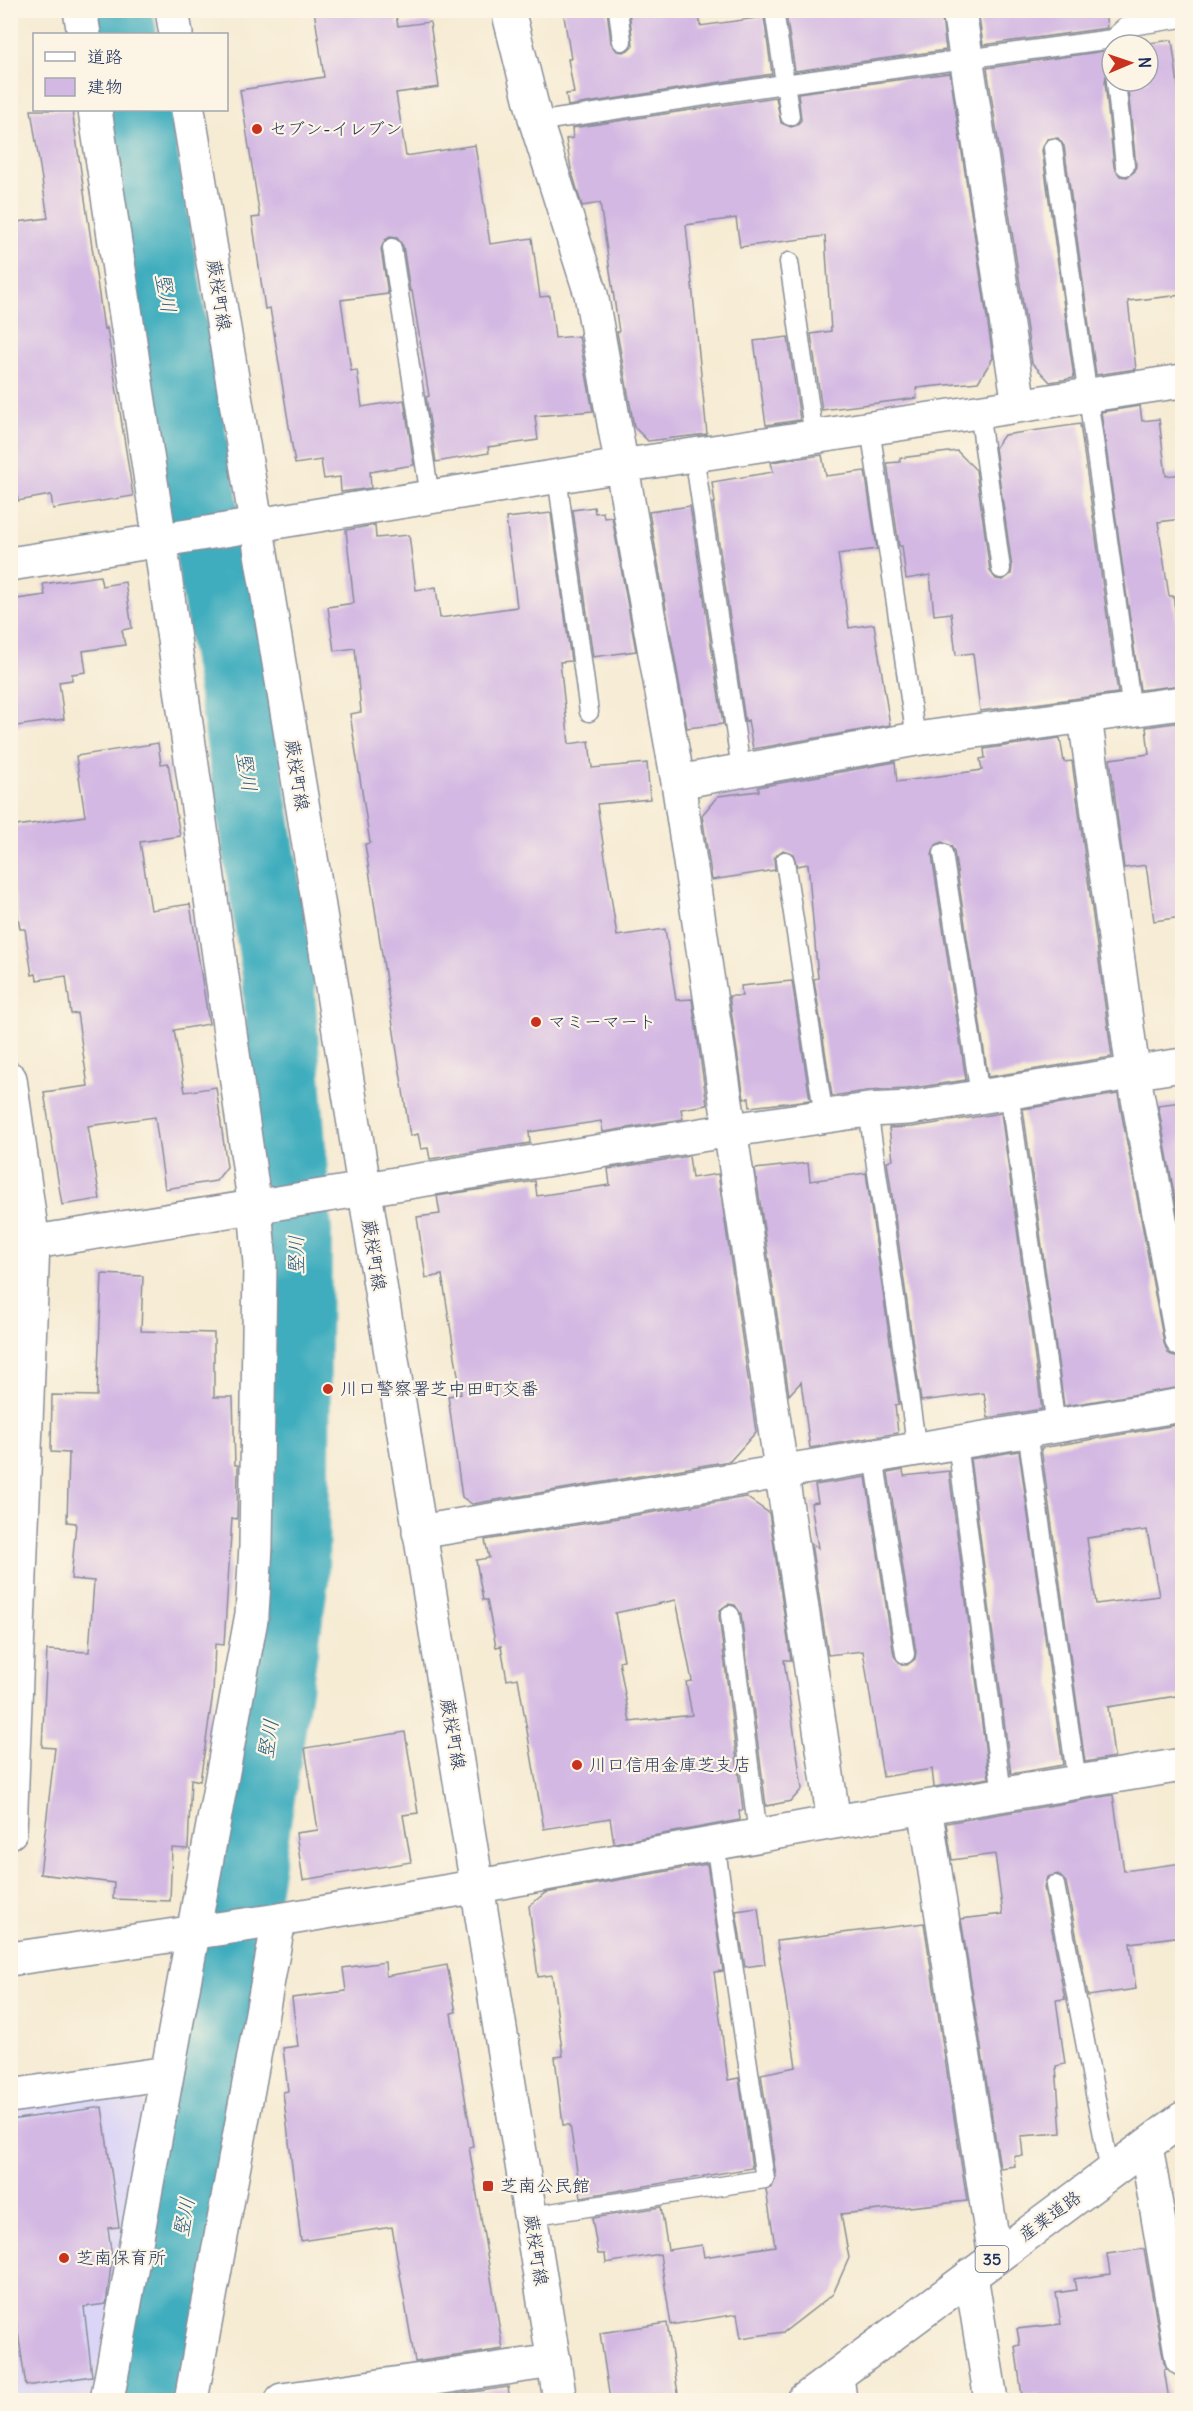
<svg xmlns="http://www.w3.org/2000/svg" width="1193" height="2411" font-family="Delius,'Klee One',sans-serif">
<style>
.built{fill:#dbd6f7}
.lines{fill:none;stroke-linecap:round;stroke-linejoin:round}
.river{stroke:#3fadbe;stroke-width:72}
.building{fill:#d3b8e3;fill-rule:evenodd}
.lane-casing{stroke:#888d98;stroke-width:21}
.street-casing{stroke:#888d98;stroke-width:36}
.secondary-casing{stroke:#888d98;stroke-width:36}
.primary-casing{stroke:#888d98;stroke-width:36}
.lane{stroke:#fff;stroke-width:18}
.street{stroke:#fff;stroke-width:33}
.secondary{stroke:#fff;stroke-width:33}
.primary{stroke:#fff;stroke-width:33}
.poi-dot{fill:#c8321e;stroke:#fcf5e5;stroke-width:2}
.labels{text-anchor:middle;stroke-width:4.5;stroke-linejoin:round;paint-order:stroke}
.shield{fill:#fcf5e5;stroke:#5e6a86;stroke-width:1.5}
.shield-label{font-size:16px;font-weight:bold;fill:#1b2f5e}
.poi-label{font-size:18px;fill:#1b2f5e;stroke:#fcf5e5;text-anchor:start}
.street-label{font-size:18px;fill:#1b2f5e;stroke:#fcf5e5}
.water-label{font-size:20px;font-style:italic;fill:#285b80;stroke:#fcf5e5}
</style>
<rect width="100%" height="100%" fill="#fcf5e5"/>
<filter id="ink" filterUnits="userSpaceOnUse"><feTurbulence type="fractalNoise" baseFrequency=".0167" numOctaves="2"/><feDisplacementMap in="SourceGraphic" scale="12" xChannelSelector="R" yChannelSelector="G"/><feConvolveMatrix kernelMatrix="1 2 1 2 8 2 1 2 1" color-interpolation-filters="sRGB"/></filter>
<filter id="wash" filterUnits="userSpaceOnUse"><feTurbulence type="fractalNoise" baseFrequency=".008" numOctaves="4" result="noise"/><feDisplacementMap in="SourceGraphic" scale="24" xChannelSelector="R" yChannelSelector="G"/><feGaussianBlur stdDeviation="1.35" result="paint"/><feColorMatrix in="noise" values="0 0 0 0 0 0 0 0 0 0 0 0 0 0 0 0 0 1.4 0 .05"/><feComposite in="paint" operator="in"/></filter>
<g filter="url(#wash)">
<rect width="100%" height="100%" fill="#f6ebd3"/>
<path class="built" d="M139,2088l6,10 -1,22 -51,277 -27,3h-55l-1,-293z"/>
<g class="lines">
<path class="river" d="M116,10l5,24
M134,110l98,565 46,300 18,258 -3,346 -69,441 -58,285 -14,95"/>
</g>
<g id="blocks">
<path class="building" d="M314,10h81l3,16 32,-4 9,65 -43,6 10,63 69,-11 15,99 42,-6 8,59 10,-1 5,42 24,-2 14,75 -58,5 3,24 -50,7 1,6 -53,9 -10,-65 3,-1 -17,-105h-2l-7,-45 -6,-8 -7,-1 -5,3 -4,9 7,45 -47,6 10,71 6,-1 5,37 42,-7 10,65 -44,7 1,16 -30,4 -1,-15 -16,2 -3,-19 -26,4 -25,-156 -5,1 -13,-91 8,-1 -20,-127 84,-13z
M563,10h44l4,33 6,8 6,1 5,-2 5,-5 -4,-35h70l1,16 64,-9 8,57 -204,32 -2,-12 8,-1 -6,-34h3z
M815,10h126l5,40 -151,21 -9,-57z
M978,10h127l2,18 -124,17z
M1172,40l10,75v180l-54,6 8,68 -40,6 -32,-229 -6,-8 -11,1 -5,11 32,228 -24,4 -18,-19 -45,-295 125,-18v21l-6,5 -1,6 9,85 6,9 7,1 8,-6 1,-6 -9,-84h21v-36h-14z
M950,73l43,285 -15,24 -62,6 1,10 -95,12 -11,-76 20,-3 -6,-95 -85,11 -4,-29 -50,7 21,209 -59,7 -14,-14 -17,-95h2l-19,-129 -18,3 -11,-37 -5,-30 7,-1 -1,-10 204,-31 5,26 10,4 6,-2 4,-5 -3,-27z
M31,110h41l32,219 3,-1 26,168 -80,13 -2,-14 -33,6 -8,-47v-231l38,-5z
M788,337l12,83 -34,5 -12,-84z
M1140,406l2,15 17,-2 7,57 16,-2v45l-24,3 11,74h4l9,60v29l-42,5 -39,-278z
M1080,424l38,269 -138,18 -7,-58 -17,2 -5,-42 -17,2 -4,-40 -24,4 -4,-33h-3l-12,-83 13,-1v-4l57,-7 19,19 14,101 6,8 7,1 8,-6 1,-7 -17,-119 9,-13z
M822,455l4,21 39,-5 12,78 -39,5 11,74 25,-4 16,101 -137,24 -5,-29 -3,1 -32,-218h2l-3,-21 61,-10 -2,-10z
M690,506l33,218 -36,4 -38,-216z
M594,507l1,6 8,-1 1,6 8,-1 24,134 -43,6 -20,-147z
M551,513l20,148 -11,1 9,82 20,-3 3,27 55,-5 3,36 -53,5 20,132 48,-7 11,71 16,-1 15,106 -26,4 2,10 -80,13 -2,-11 -72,11 1,11 -100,16 -2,-11 -7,1 -3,-15 -8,2 -45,-292 5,-1 -20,-129 11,-2 -6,-64 -21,3 -6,-44 26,-4 -8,-73 29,-5 1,13 33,-3 7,55 20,-3 4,31 77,-11 -11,-89z
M100,576l2,10 23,-4 7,46 -10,2 3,15 -42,6 3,21 -14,2v6l-13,2 5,37 -54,8v-127l35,-5 -2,-11z
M1182,722v195l-28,4 -8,-56 -22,3 -14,-109 39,-5 -3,-27z
M1060,738l4,24 8,-1 40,296 -124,20 -34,-226 -3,-5 -9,-4 -6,3 -4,10 34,225 -59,9 -40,2 -35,5 -18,-117 4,-1 -10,-114 -11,2 -4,-12 -10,-4 -9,7 1,13 -63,10 -10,-65 16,-19 41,-5 -1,-4 137,-25 2,20 85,-12 -2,-11 5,-1 -1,-9z
M158,743l3,21 7,-1 12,73 -40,6 11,68 39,-6 19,120 -35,6 11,62 31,-5 11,80 -11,14 -51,8 -10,-72 -67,9 12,73 -38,6 -18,-113 44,-6 -11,-73 -6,1 -5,-38 -29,4 -1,-6 -4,1 -7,-46h-5l-10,-63v-39l75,-11 -9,-60z
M792,981l18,119 -60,7 -1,-9 -5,1 -15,-103h13l-1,-10z
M1118,1094l46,249 4,10 7,4 7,1v29l-118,19 -41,-297z
M1182,1102v136l-24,-133z
M1001,1113l41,296 -54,9 -4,-25 -63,8 -34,-240 6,-1 -4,-32 23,-1z
M689,1156l3,22 26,-4 38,258 -26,29 -258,43 -10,-7 -14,-101 13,-2 -19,-119 -16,3 -9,-61 23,-3 -3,-18 98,-15 2,15 73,-11 -2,-16z
M808,1163l2,18 56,-8 33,231 -4,1 3,28 -88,15 -9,-66 -12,13 -34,-226z
M102,1274l41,2 -2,55 73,2v64h19l2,68h3l-1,54 -5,-1 -8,127 -9,-1 -2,49 -13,88 -9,-2 -3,70 -16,-1 -2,53 -57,-2 1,-16 -74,-9 15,-126 -13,-1 5,-97 42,2 5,-71 -23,-2 5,-56 -9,-1 2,-69 -18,-1 1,-57 45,1z
M1182,1424v271l-74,12 6,50 -29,5 -44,-314zM1147,1530l12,66 -63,8 -9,-66z
M1019,1451l44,314 -52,9 -41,-315z
M903,1470l1,6 45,-5 40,307 -55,9 -2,-18 -49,8 -20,-126 -35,4 -17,-112 7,5 -7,-45 7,-1 -3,-17 51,-8 28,179 8,9h5l8,-6 1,-7 -28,-179z
M746,1497l23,16 22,147h-7l18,129 -11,12 -25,5 -25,-192 -6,-9 -7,-1 -8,6 -1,6 24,194 -4,1 1,9 -126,23 -4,-25 -66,11 -26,-151 -11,2 -6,-34 -5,1 -9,-47h-4l-7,-40 13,-2 -4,-18zM676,1600l16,81 -6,1 6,33 -62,7 -11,-61 5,-1 -9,-47z
M405,1732l13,81 -15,2 8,47 -108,18 -7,-47 22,-3 -13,-82z
M1113,1795l11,76 58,-8v73l-52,7 6,46 -48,7 -22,-114 -8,-8 -11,3 -3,10 21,112 -9,1 9,64 -9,2 5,67 -40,3 2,20h-9l1,10 -15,2 -39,-249 42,-5 -8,-60 -43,6 -6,-37z
M707,1864l16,107 -9,1 14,108 11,-2 13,90 -171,29 -11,-72h-7l-8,-68 8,-1 -11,-81 -14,2 -9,-71 16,-13z
M758,1908l7,56 -20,3 -9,-56z
M924,1923l43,278 -126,13 8,44 -16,36 -49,38 -43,6 -4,-24 -66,11 -11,-71 -54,9 -1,-9h-7l-6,-36 69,-11 7,43 34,-5 2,12 71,-11 -9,-56 6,-3 4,-10 -15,-103 35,-7 -19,-126z
M385,1962l1,14 61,-11 9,47 -5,1 22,133 -4,1 34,202 -88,13 -23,-135 -91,14 -18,-149 5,-1 -5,-43 15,-2 -6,-48 54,-7 -3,-23z
M102,2107l17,120 -11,1 4,30 -6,46 -22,3 8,69 -66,10 -16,-107v-159z
M1144,2249l20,113 3,7h-3l5,31h-128v-6l-19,2 -7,-50 5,-1 -3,-16 44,-5 -5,-31 20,-3 -2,-11 36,-5 -3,-20z
M667,2323l12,77h-69l-10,-67z
M508,2387l2,13 -88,-1z"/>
</g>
</g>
<g filter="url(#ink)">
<use href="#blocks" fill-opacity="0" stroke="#888d98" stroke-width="1.5"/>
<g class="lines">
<defs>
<path id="lane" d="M618,10l4,31
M774,10l16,106
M1116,81l9,85
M536,122l248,-38 328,-45 13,-12 57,-9
M1053,148l79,563
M392,248l38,249
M789,262l25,175
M979,411l22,158
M870,428l46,311
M694,455l47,314
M557,476l32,236
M943,853l37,243
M785,861l39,256
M1009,1092l47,334
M868,1110l49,340
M1027,1431l50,351
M957,1443l45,351
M874,1457l31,197
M730,1615l28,220
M1055,1885l55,287
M531,2216l234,-37 -50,-336"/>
<path id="street" d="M80,10l4,24
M508,10l28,112 55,172 87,488 156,1040
M959,10l60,395
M95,110l65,431 95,667 5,55 -4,283 -4,68 -145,786
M257,525l364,-59 561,-85
M1085,717l48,354 49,269
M678,782l238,-43 266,-36
M10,1079l23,164 -23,589
M10,1246l722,-116 136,-20 41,-2 273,-43
M419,1532l763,-127
M925,1807l70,450
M479,1886l355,-64 348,-57
M10,2096l157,-23
M1146,2146l36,213
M971,2275l20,125
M837,2376l3,24
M191,2400l88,-480
M282,2400l272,-39"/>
<path id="secondary" d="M172,10l4,24
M188,110c126,763 251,1526 372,2290
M10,564l247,-39
M10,1959l269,-39 200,-34"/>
<path id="primary" d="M804,2400l378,-281"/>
</defs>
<use href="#lane" class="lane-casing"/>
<use href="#street" class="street-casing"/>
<use href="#secondary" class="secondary-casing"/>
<use href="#primary" class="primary-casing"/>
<use href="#lane" class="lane"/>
<use href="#street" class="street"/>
<use href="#secondary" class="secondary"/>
<use href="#primary" class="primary"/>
</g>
</g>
<g class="poi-dot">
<circle cx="257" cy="129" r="6"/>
<circle cx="536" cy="1022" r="6"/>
<circle cx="328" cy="1389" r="6"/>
<circle cx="577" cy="1765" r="6"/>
<rect x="482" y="2180" width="12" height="12" rx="3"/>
<circle cx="64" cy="2258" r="6"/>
</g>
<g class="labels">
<rect class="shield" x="975.5" y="2246" width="33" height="26" rx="4.5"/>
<g class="shield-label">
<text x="992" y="2265">35</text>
</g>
<g class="poi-label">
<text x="269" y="135">セブン-イレブン</text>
<text x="548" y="1028">マミーマート</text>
<text x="340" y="1395">川口警察署芝中田町交番</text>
<text x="589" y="1771">川口信用金庫芝支店</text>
<text x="500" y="2192">芝南公民館</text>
<text x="76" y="2264">芝南保育所</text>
</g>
<g class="street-label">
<text transform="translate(219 295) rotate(81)" y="6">蕨桜町線</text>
<text transform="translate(297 775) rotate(81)" y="6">蕨桜町線</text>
<text transform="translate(374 1255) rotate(81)" y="6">蕨桜町線</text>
<text transform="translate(453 1734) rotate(80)" y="6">蕨桜町線</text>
<text transform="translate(1050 2216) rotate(-36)" y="6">産業道路</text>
<text transform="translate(536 2250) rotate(81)" y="6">蕨桜町線</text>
</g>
<g class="water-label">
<text transform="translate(166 293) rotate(80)" y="7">竪川</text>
<text transform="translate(247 772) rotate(81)" y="7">竪川</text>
<text transform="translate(296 1255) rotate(-90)" y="7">竪川</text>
<text transform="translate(268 1739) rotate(-81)" y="7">竪川</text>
<text transform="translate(184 2217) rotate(-79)" y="7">竪川</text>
</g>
</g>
<rect width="1193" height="2411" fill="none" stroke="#fcf5e5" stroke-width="36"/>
<rect x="33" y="33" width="195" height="78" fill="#fcf5e5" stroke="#a2a6af" stroke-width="1.5"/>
<rect x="45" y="52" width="30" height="9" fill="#ffffff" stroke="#a2a6af" stroke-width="1.5"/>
<text x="87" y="63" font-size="18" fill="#1b2f5e">道路</text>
<rect x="45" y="78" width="30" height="18" fill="#d3b8e3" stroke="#a2a6af" stroke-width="1.5"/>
<text x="87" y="93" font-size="18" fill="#1b2f5e">建物</text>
<g transform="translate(1130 63) rotate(88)"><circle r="28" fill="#fcf5e5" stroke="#a2a6af" stroke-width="1.5"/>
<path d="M0-4.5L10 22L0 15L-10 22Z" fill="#c8321e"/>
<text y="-9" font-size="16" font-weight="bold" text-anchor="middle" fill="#1b2f5e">N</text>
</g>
</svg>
